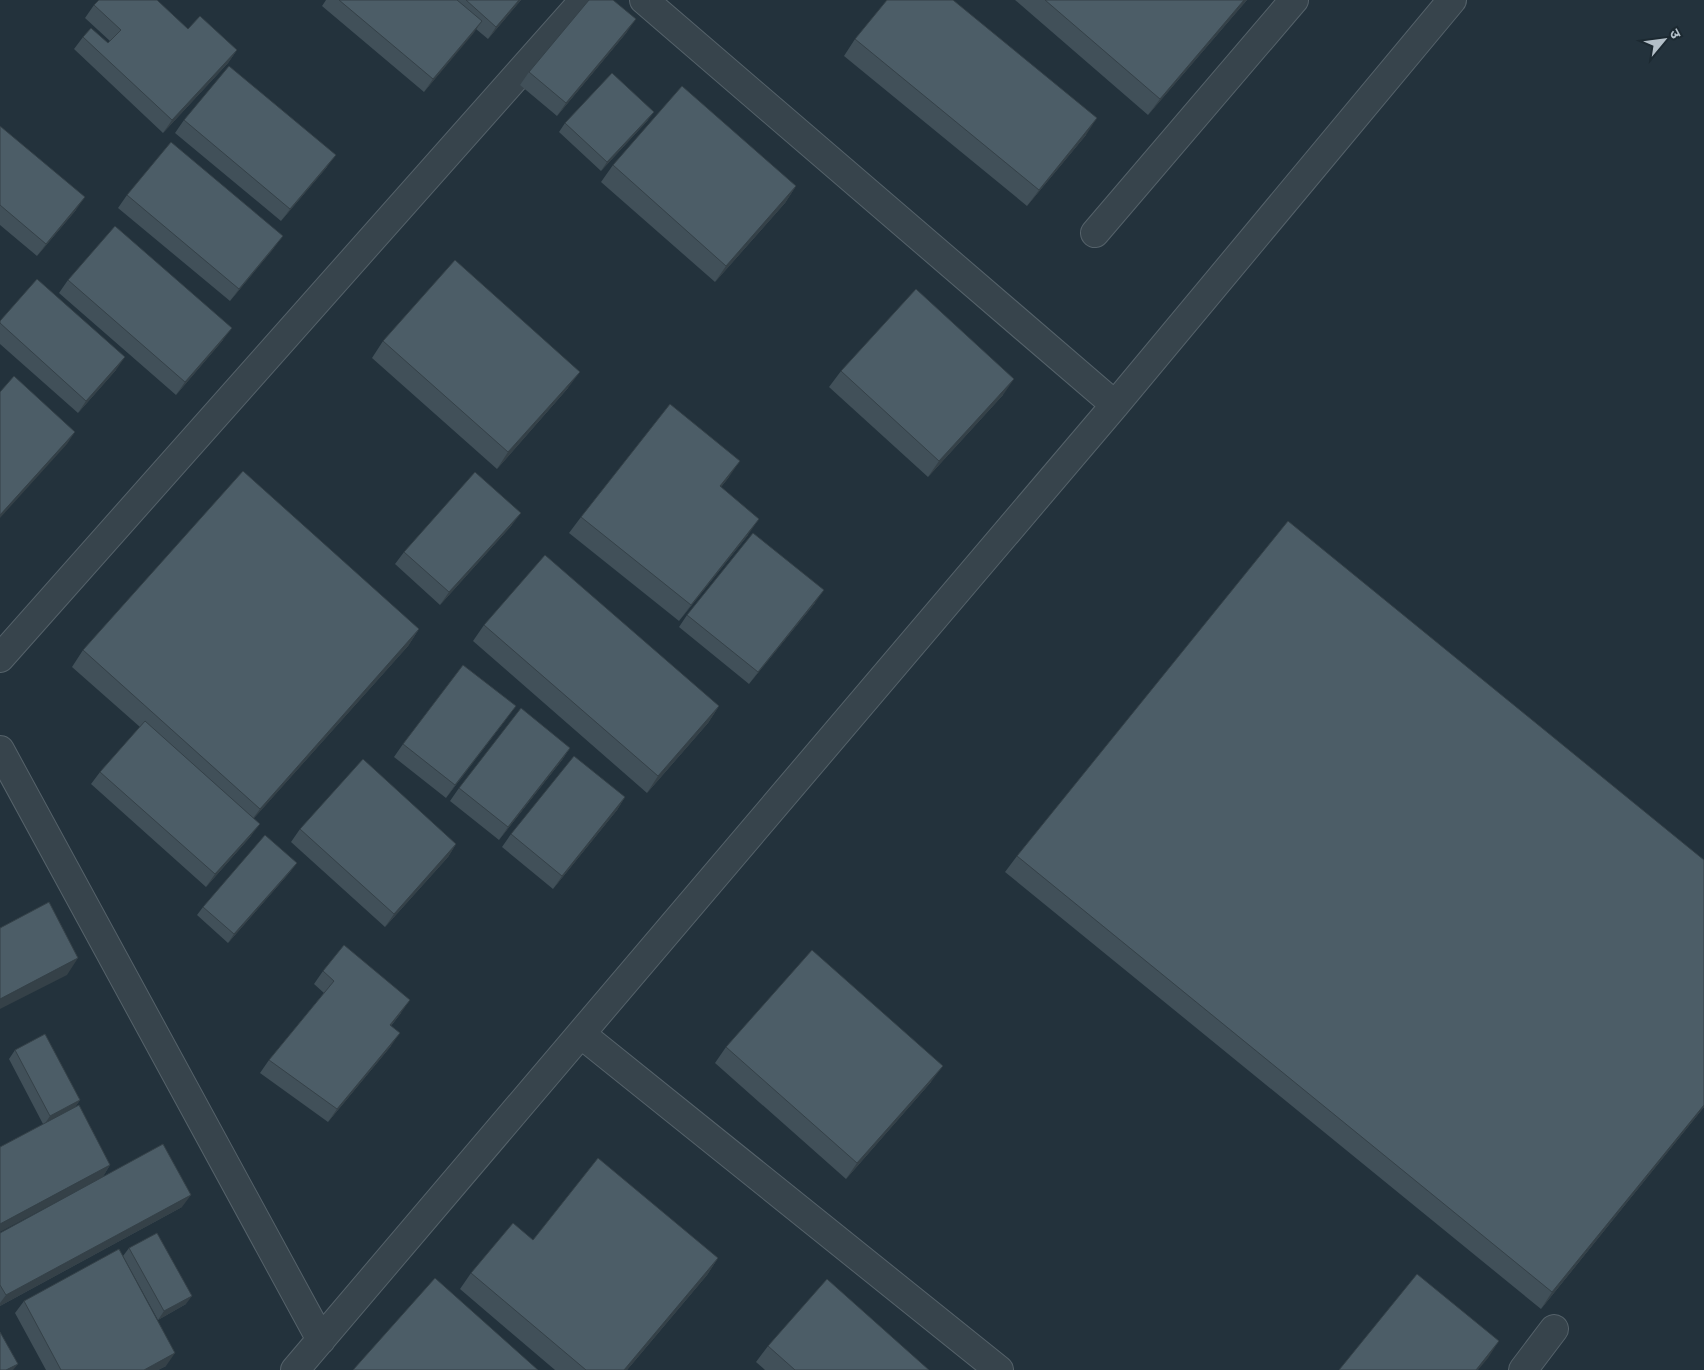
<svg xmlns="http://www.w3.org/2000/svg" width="1704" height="1370" font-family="'Golos Text','Noto Sans Devanagari',sans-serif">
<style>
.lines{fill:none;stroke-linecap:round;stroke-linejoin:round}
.minor-casing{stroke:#55626a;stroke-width:30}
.minor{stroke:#37444c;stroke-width:28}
.wall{fill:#415059}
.shaded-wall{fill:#354148}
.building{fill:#4c5d67;stroke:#354148}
</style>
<rect width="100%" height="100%" fill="#23323c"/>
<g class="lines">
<defs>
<path id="minor" d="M644,0l471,405
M1095,233l199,-233
M0,658l584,-658
M0,750l321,590
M581,1034l418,336
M295,1370l820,-965 337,-405
M1523,1370l31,-41"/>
</defs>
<use href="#minor" class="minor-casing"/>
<use href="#minor" class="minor"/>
</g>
<path class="wall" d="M326,0h195l-33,39 -12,-10 -52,63 -102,-86z
M1015,0h232l-99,115z
M94,5l94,24 49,21 -9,13 -65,70 -89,-84 9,-12 25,6 2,-2 -25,-23z
M627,32l-70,84 -37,-31 9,-13z
M855,39l231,96 -59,71 -183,-150z
M184,120l143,47 -46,54 -106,-88z
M648,120l-47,51 -42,-39 6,-9z
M0,126l76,84 -39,46 -37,-31z
M613,165l183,21 -11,17 -70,79 -114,-100z
M127,195l147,53 -44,53 -112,-93z
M68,280l155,60 -47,55 -117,-102z
M0,321l116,49 -38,43 -78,-69z
M383,341l185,47 -71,81 -125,-111z
M841,371l162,24 -75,82 -99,-90z
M729,477l-8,10 27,48 -69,86 -110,-88 12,-16z
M512,525l-72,80 -45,-41 9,-12z
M815,603l-66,81 -70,-57 8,-12z
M484,625l235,81 -11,17 -61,70 -174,-152z
M419,629l-11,17 -154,172 -3,18 -45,51 -115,-103 9,-12 40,-45 -68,-60 11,-17z
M507,718l-61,80 -52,-41 9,-13z
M570,748l-8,12 -63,80 -49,-39 9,-13z
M625,797l-8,13 -64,79 -51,-42 9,-13z
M300,829l156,15 -8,13 -63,70 -94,-85z
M1017,856l687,251 -163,202 -536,-437z
M291,871l-63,72 -31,-28 6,-8z
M323,971l78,42 -10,13v20l-63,76 -68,-49 9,-13 55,-67 -10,-9z
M726,1047l205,35 -85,97 -131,-116z
M15,1050l65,50 -5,7 35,58 -8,13 -59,-54 -34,-65z
M182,1207l-182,99v-73z
M533,1240l185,18 -11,17 -80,95h-72l-95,-81 11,-16z
M129,1248l57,56 -28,16 -35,-64z
M24,1301l142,65 -8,4h-112l-31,-57z
M768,1346l161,24h-164l-9,-8z"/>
<path class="shaded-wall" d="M519,0h2l-33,39 8,-12z
M1244,0h3l-99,115 12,-16z
M636,19l-9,13 -70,84 9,-13z
M482,21l-9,13 -49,58 9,-13z
M237,50l-9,13 -65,70 9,-13z
M654,112l-6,8 -47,51 6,-9z
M1097,118l-11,17 -59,71 12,-16z
M336,155l-9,12 -46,54 9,-12z
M796,186l-11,17 -70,79 11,-16z
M85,197l-9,13 -39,46 9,-12z
M283,236l-9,12 -44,53 9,-12z
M232,328l-9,12 -47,55 9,-13z
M125,357l-9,13 -38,43 8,-12z
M580,372l-12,16 -71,81 11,-17z
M1014,379l-11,16 -75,82 11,-16z
M75,432l-8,12 -67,74v-3z
M740,461l-11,16 -21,26 12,-17z
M521,513l-9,12 -72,80 9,-13z
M759,519l-11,16 -69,86 12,-16z
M824,590l-9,13 -66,81 9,-12z
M419,629l-11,17 -160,179 12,-16z
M516,706l-9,12 -61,80 9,-13z
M719,706l-11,17 -61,70 11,-17z
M570,748l-8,12 -63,80 9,-13z
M625,797l-8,13 -64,79 9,-13z
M260,824l-9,12 -45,51 9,-13z
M456,844l-8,13 -63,70 9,-13z
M297,863l-6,8 -63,72 6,-9z
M78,958l-11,17 -67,34v-10z
M410,1000l-9,13 -20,25 9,-13z
M400,1033l-9,13 -63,76 9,-13z
M943,1066l-12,16 -85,97 11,-16z
M80,1100l-6,9 -30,16 6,-9z
M1704,1105v2l-163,202 11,-17z
M110,1165l-8,13 -102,54v-8z
M191,1195l-9,12 -182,99v-3l6,-8z
M718,1258l-11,17 -80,95h-3z
M192,1296l-6,8 -28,16 6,-9z
M1499,1341l-11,17 -10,12h-2z
M175,1353l-9,13 -8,4h-14z
M18,1364l-5,6h-7z"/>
<path class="building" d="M99,0h58l31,29 12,-13 37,34 -65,70 -89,-83 8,-9 17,15 13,-13 -27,-25z
M339,0h118l25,21 -49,58z
M466,0h53l-23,27z
M589,0h24l23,19 -70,84 -37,-31z
M887,0h66l144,118 -58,72 -184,-151z
M1045,0h199l-84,99z
M229,66l107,89 -46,54 -106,-89z
M612,73l42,39 -47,50 -42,-39z
M682,86l114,100 -70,80 -113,-101z
M0,126l85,71 -39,47 -46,-39z
M171,142l112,94 -44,53 -112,-94z
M115,226l117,102 -47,54 -117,-102z
M455,260l125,112 -72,80 -125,-111z
M37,279l88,78 -39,44 -86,-78v-2z
M916,289l98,90 -75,82 -98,-90z
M14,376l61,56 -75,83v-123z
M670,404l70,57 -20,25 39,33 -68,86 -110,-88z
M243,471l176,158 -159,180 -177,-159z
M475,472l46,41 -72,79 -45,-40z
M1288,521l416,339v245l-152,187 -535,-436z
M753,533l71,57 -66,82 -71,-57z
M545,555l174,151 -61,70 -174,-151z
M463,665l53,41 -61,79 -52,-41z
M521,708l49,40 -62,79 -49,-39z
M145,721l115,103 -45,50 -115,-102z
M574,756l51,41 -63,79 -51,-42z
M363,759l93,85 -62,70 -94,-85z
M265,835l32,28 -63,71 -31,-27z
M49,902l29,56 -78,41v-71z
M344,945l66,55 -20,25 10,8 -63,76 -68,-49 65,-79 -11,-10z
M812,950l131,116 -86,97 -131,-116z
M45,1034l35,66 -30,16 -35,-66z
M79,1105l31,60 -110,59v-77z
M163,1144l28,51 -185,100 -6,-10v-52z
M598,1158l120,100 -94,112h-38l-115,-97 42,-50 20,17z
M157,1233l35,63 -28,15 -35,-63z
M119,1249l56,104 -31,17h-83l-37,-69z
M1417,1274l82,67 -23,29h-137z
M435,1278l103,92h-185z
M827,1279l102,91h-134l-27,-24z
M0,1332l18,32 -12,6h-6z"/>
<g transform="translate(1664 40) rotate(61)" stroke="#1c2931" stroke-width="4" paint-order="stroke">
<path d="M0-4L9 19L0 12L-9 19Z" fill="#b3bfc8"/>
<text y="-8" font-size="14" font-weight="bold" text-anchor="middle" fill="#b3bfc8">उ</text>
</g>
</svg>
